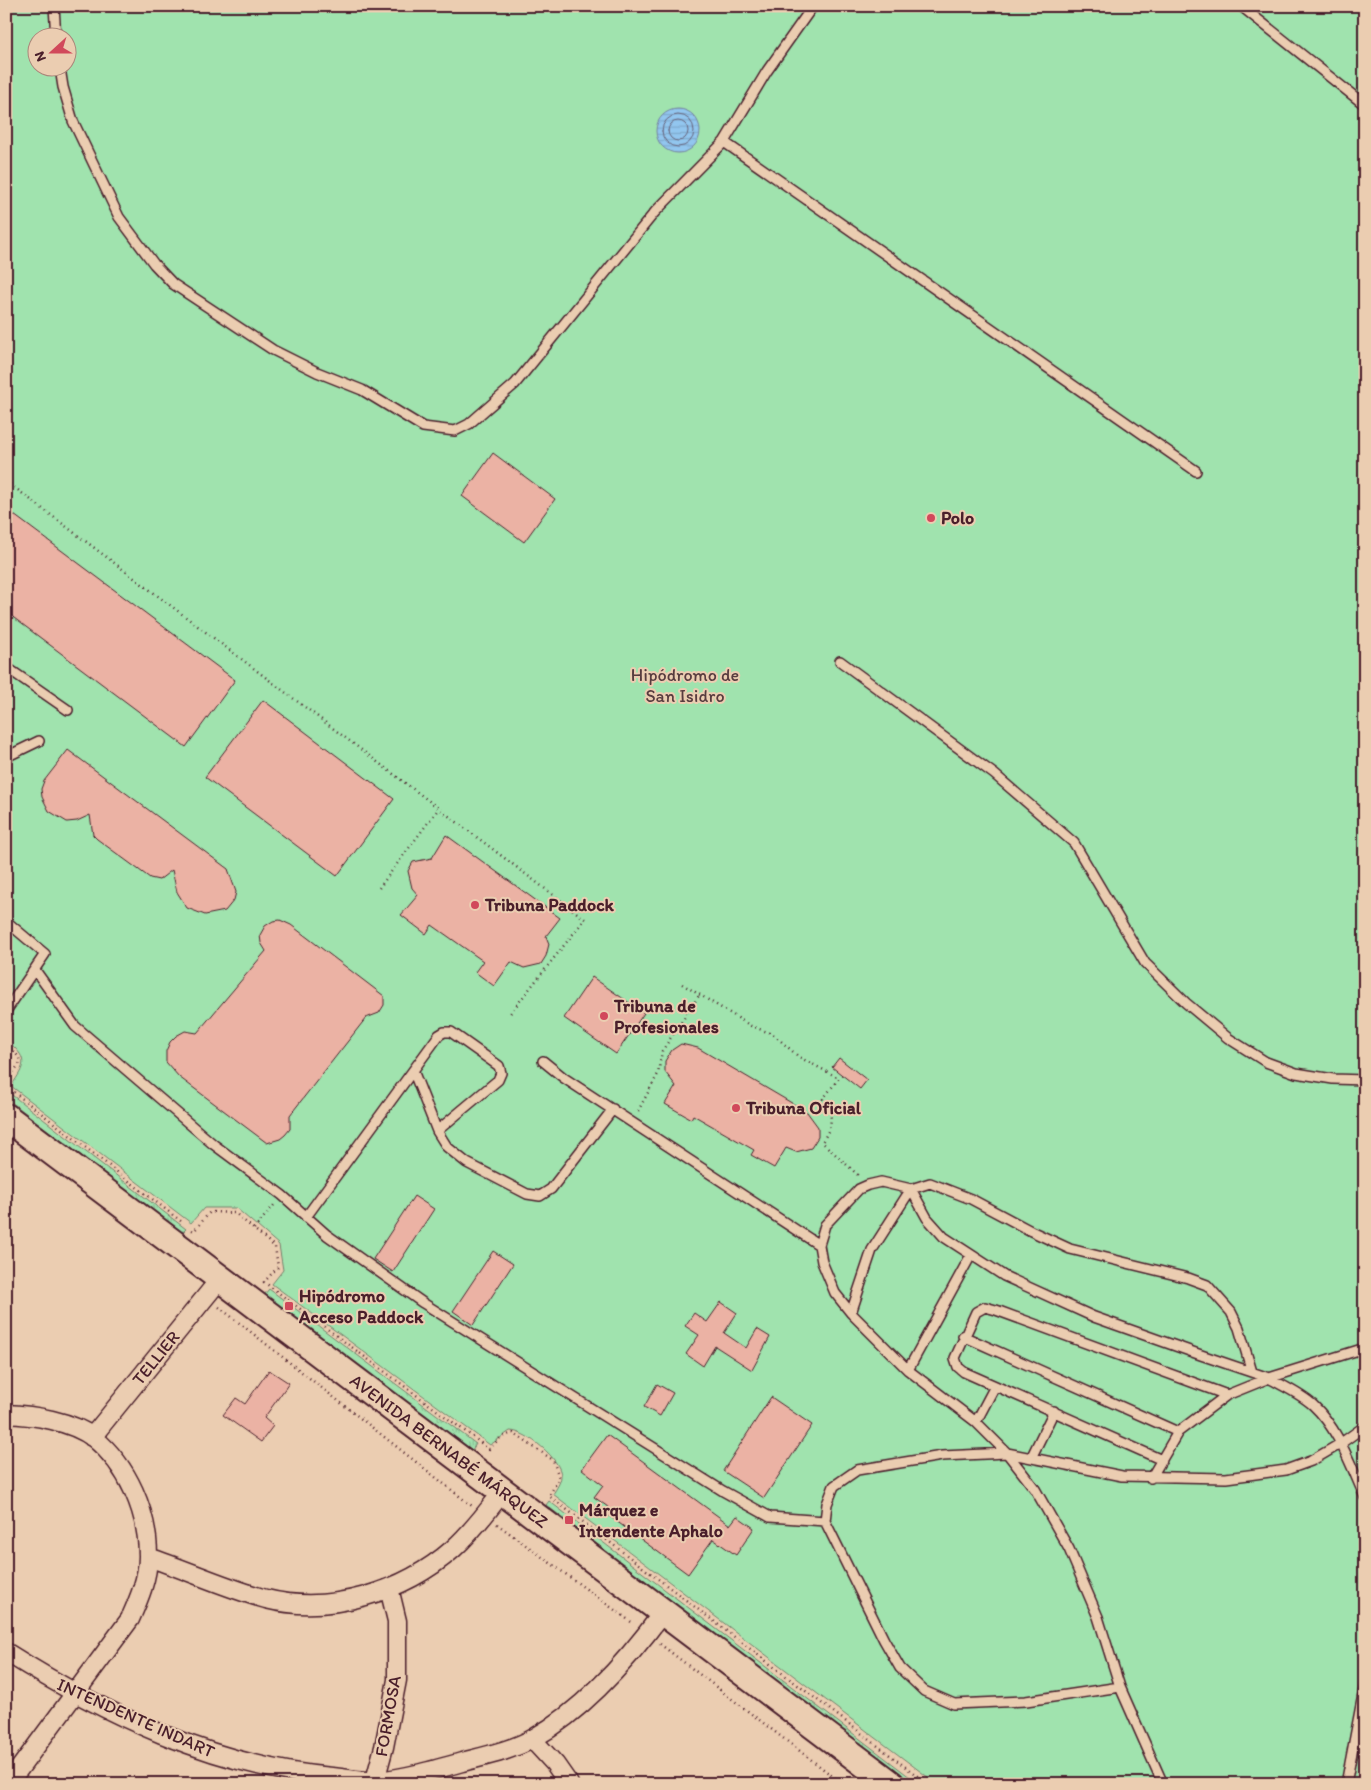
<svg xmlns="http://www.w3.org/2000/svg" width="1371" height="1790" font-family="Itim,sans-serif">
<style>
.grass{fill:url(#grass-tufts);stroke:#75816c}
.park{fill:#a0e3ae;stroke:#75816c;fill-rule:evenodd}
.water{fill:url(#water-rules);stroke:#7583a1}
.lines{fill:none;stroke-linecap:round;stroke-linejoin:round}
.shore{stroke:#676279;stroke-width:1}
.building{fill:#ebb2a4;stroke:#4a1f2b}
.lane-casing{stroke:#4a1f2b;stroke-width:12}
.street-casing{stroke:#4a1f2b;stroke-width:21}
.primary-casing{stroke:#4a1f2b;stroke-width:30}
.path{stroke:#4a1f2b;stroke-width:2.5;stroke-dasharray:1 4;stroke-linecap:butt}
.lane{stroke:#ebcdb1;stroke-width:9}
.street{stroke:#ebcdb1;stroke-width:18}
.primary{stroke:#ebcdb1;stroke-width:26}
.poi-dot{fill:#d1495b;stroke:#ebcdb1;stroke-width:2}
.labels{text-anchor:middle;stroke-width:4;stroke-linejoin:round;paint-order:stroke}
.poi-label{font-size:18px;font-weight:bold;fill:#4a1f2b;stroke:#ebcdb1;text-anchor:start}
.park-label{font-size:18px;fill:#573c3f;stroke:#ebcdb1}
.street-label{font-size:18px;fill:#4a1f2b;stroke:#ebcdb1}
</style>
<defs>
<pattern id="grass-tufts" width="24" height="20" patternUnits="userSpaceOnUse" patternTransform="scale(1.25)"><rect width="24" height="20" fill="#a0e3ae"/><path d="M3 7l-1-3M5 7V3M7 7l1-3M15 17l-1-3M17 17v-4M19 17l1-3" fill="none" stroke="#8bc296"/></pattern>
<pattern id="water-rules" width="6" height="5" patternUnits="userSpaceOnUse" patternTransform="scale(1.25)"><rect width="6" height="5" fill="#92c6ef"/><path d="M0 2.5h6" fill="none" stroke="#7faacd"/></pattern>
</defs>
<rect width="100%" height="100%" fill="#ebcdb1"/>
<filter id="ink" filterUnits="userSpaceOnUse"><feTurbulence type="fractalNoise" baseFrequency=".02" numOctaves="2"/><feDisplacementMap in="SourceGraphic" scale="10" xChannelSelector="R" yChannelSelector="G"/><feConvolveMatrix kernelMatrix="1 2 1 2 8 2 1 2 1" color-interpolation-filters="sRGB"/></filter>
<g filter="url(#ink)">
<path class="grass" d="M8,1092l178,137 -4,4 -176,-135z
M269,1289l207,155 -4,6 -208,-155z
M549,1501l370,283h-9l-364,-279z"/>
<path class="park" d="M6,6h1359v1778h-428l-384,-290c3,-5 8,-12 8,-18 0,-17 -34,-45 -51,-45l-20,14 -218,-161 11,-14 -4,-25 -43,-37h-32l-13,15 -180,-137c16,-22 17,-28 -5,-46zM38,38h30v30h-30z"/>
<path class="water" d="M656 131a22 22 0 1 1 44 0a22 22 0 1 1-44 0Z"/>
<g class="lines">
<path class="shore" d="M662 131a16 16 0 1 1 32 0a16 16 0 1 1-32 0Z
M668 131a10 10 0 1 1 20 0a10 10 0 1 1-20 0Z"/>
</g>
<path class="building" d="M493,453l62,46 -31,43 -62,-46z
M6,509l229,171 -49,67 -180,-135z
M263,700l131,99 -57,77 -132,-99z
M68,750l160,119 8,23 -2,8 -9,11 -20,4 -18,-7 -10,-16 -5,-22 -13,10 -9,-2 -53,-39 -4,-4 -3,-20 -13,6 -10,1 -18,-11 -7,-14 -1,-8 3,-8z
M446,835l114,83 -14,18 3,8 -3,12 -5,8 -17,4 -13,-6 -17,24 -19,-14 8,-11 -51,-36 -6,9 -25,-19 17,-20 -6,-7 -4,-17 5,-9 19,-4z
M280,920l11,5 93,71v9l-5,8 -13,5 -76,97v14l-5,6 -5,4 -13,4 -88,-66 -13,-15v-11l4,-9 6,-6 9,-5 12,2 69,-82 -5,-8 -1,-8 5,-9 8,-5z
M592,977l52,36 -28,41 -52,-36z
M681,1044l17,4 109,64 11,15v10l-7,11 -15,4 -10,-4 -12,20 -23,-13 3,-5 -61,-35 -2,4 -26,-15 11,-18 -11,-14v-11l7,-11z
M839,1058l28,22 -7,9 -28,-22z
M414,1196l20,13 -41,63 -20,-13z
M493,1251l20,13 -40,61 -20,-14z
M721,1302l16,11 -13,20 22,15 11,-19 13,8 -18,33 -37,-24 -12,20 -17,-12 13,-19 -14,-9 9,-13 13,9z
M269,1370l20,13 -25,35 9,8 -12,16 -38,-27 13,-17 9,6z
M657,1384l16,9 -13,23 -16,-9z
M771,1397l41,28 -48,73 -41,-27z
M607,1435l123,90 7,-9 17,12 -18,27 -23,-16 -25,35 -84,-62 4,-5 -14,-10 9,-12 -21,-16z"/>
<g class="lines">
<defs>
<path id="lane" d="M54,6l2,32
M1241,6l124,99
M60,68l3,19 10,34 46,96 35,47 19,20 100,66 44,22 45,18 61,37 32,4 14,-7 46,-40 140,-172 69,-70 43,-71 46,-65
M724,142l472,329
M840,661l154,113 80,69 71,120 41,40 42,35 38,24 30,11 37,6 32,1
M6,667l62,43
M6,757l33,-16
M6,921l39,33 -39,57
M35,970l40,56 138,118 69,51 45,40 96,68 300,188 47,26 55,4
M543,1061l21,17 255,167
M414,1073l23,58 10,16 20,16 60,31 13,2 11,-7 62,-80
M306,1217l133,-182 5,-3h7l48,34 2,7 -3,7 -61,51
M851,1313l21,-63 39,-61 19,-6 41,16 60,32 39,18 118,29 19,7 24,27 8,16 13,44
M963,1336l215,96
M908,1370l63,-115
M976,1422l19,-36
M1032,1456l22,-45
M1162,1460l-198,-88 -6,-5 -3,-9 21,-46 9,-5 11,3 231,85
M1151,1478l27,-46 49,-37 42,-17c14,8 32,16 44,27 25,23 38,61 52,92
M1120,1687l-94,14 -72,3 -30,-13 -24,-23 -16,-28 -59,-119 2,-17 7,-18 23,-16 85,-14 65,-3 115,23 104,2 60,-8 25,-9 29,-17 25,-18
M1163,1784l-43,-97 -22,-70 -29,-68 -34,-60 -28,-36 -31,-31 -68,-52 -57,-57 -16,-20 -13,-31 -3,-17 6,-20 34,-36 9,-4 13,-3 30,7 16,29 17,19 60,39 90,41 107,38 68,23 96,-30
M1346,1784l19,-100"/>
<path id="street" d="M6,1414c27,1 66,7 88,24 34,28 54,74 54,118 0,22 -9,43 -18,63l-122,165
M92,1437l128,-158
M148,1557c39,13 78,31 118,42 64,16 138,-7 187,-50 19,-17 35,-38 50,-58
M6,1652c98,62 209,115 326,125 14,1 30,5 45,4 29,-3 57,-11 85,-19 23,-6 51,-12 72,-24 51,-29 94,-78 129,-126
M532,1739l23,25 14,20
M374,1784l10,-37 13,-67v-59l-8,-33"/>
<path id="primary" d="M6,1117l885,667"/>
</defs>
<use href="#lane" class="lane-casing"/>
<use href="#street" class="street-casing"/>
<use href="#primary" class="primary-casing"/>
<path class="path" d="M6,481l579,438 -77,97
M379,888l60,-80
M682,984l69,42 22,8 26,23 40,21 -16,21c12,15 9,28 -1,43l37,34
M6,1044l13,13 1,6 -14,19
M6,1086l176,136
M638,1111l20,-37 4,-23 38,-57
M254,1229l21,-25
M192,1230l2,1 16,-19 25,1 40,34 3,20 -14,15 225,167 12,-12 12,-4 40,27 6,18 -10,18 379,288
M219,1307l253,199
M497,1524l137,100
M660,1644l183,140"/>
<use href="#lane" class="lane"/>
<use href="#street" class="street"/>
<use href="#primary" class="primary"/>
</g>
</g>
<g class="poi-dot">
<circle cx="931" cy="518" r="5"/>
<circle cx="475" cy="905" r="5"/>
<circle cx="604" cy="1016" r="5"/>
<circle cx="736" cy="1108" r="5"/>
<rect x="284" y="1301" width="10" height="10" rx="2.5"/>
<rect x="564" y="1515" width="10" height="10" rx="2.5"/>
</g>
<g class="labels">
<g class="poi-label">
<text x="941" y="524">Polo</text>
<text x="485" y="911">Tribuna Paddock</text>
<text x="614" y="1012">Tribuna de<tspan x="614" dy="21">Profesionales</tspan></text>
<text x="746" y="1114">Tribuna Oficial</text>
<text x="299" y="1302">Hipódromo<tspan x="299" dy="21">Acceso Paddock</tspan></text>
<text x="579" y="1516">Márquez e<tspan x="579" dy="21">Intendente Aphalo</tspan></text>
</g>
<g class="park-label">
<text x="685" y="681">Hipódromo de<tspan x="685" dy="21">San Isidro</tspan></text>
</g>
<g class="street-label">
<text transform="translate(156 1358) rotate(-51)" y="6">TELLIER</text>
<text transform="translate(449 1451) rotate(37)" y="6">AVENIDA BERNABÉ MÁRQUEZ</text>
<text transform="translate(388 1716) rotate(-80)" y="6">FORMOSA</text>
<text transform="translate(136 1718) rotate(24)" y="6">INTENDENTE INDART</text>
</g>
</g>
<rect width="1371" height="1790" fill="none" stroke="#ebcdb1" stroke-width="25"/>
<rect x="12" y="12" width="1346" height="1765" fill="none" stroke="#4a1f2b" stroke-width="2" filter="url(#ink)"/>
<g transform="translate(52 52) rotate(249)"><circle r="24" fill="#ebcdb1" stroke="#ab877b"/>
<path d="M0-4L9 19L0 12L-9 19Z" fill="#d1495b"/>
<text y="-8" font-size="14" font-weight="bold" text-anchor="middle" fill="#4a1f2b">N</text>
</g>
</svg>
